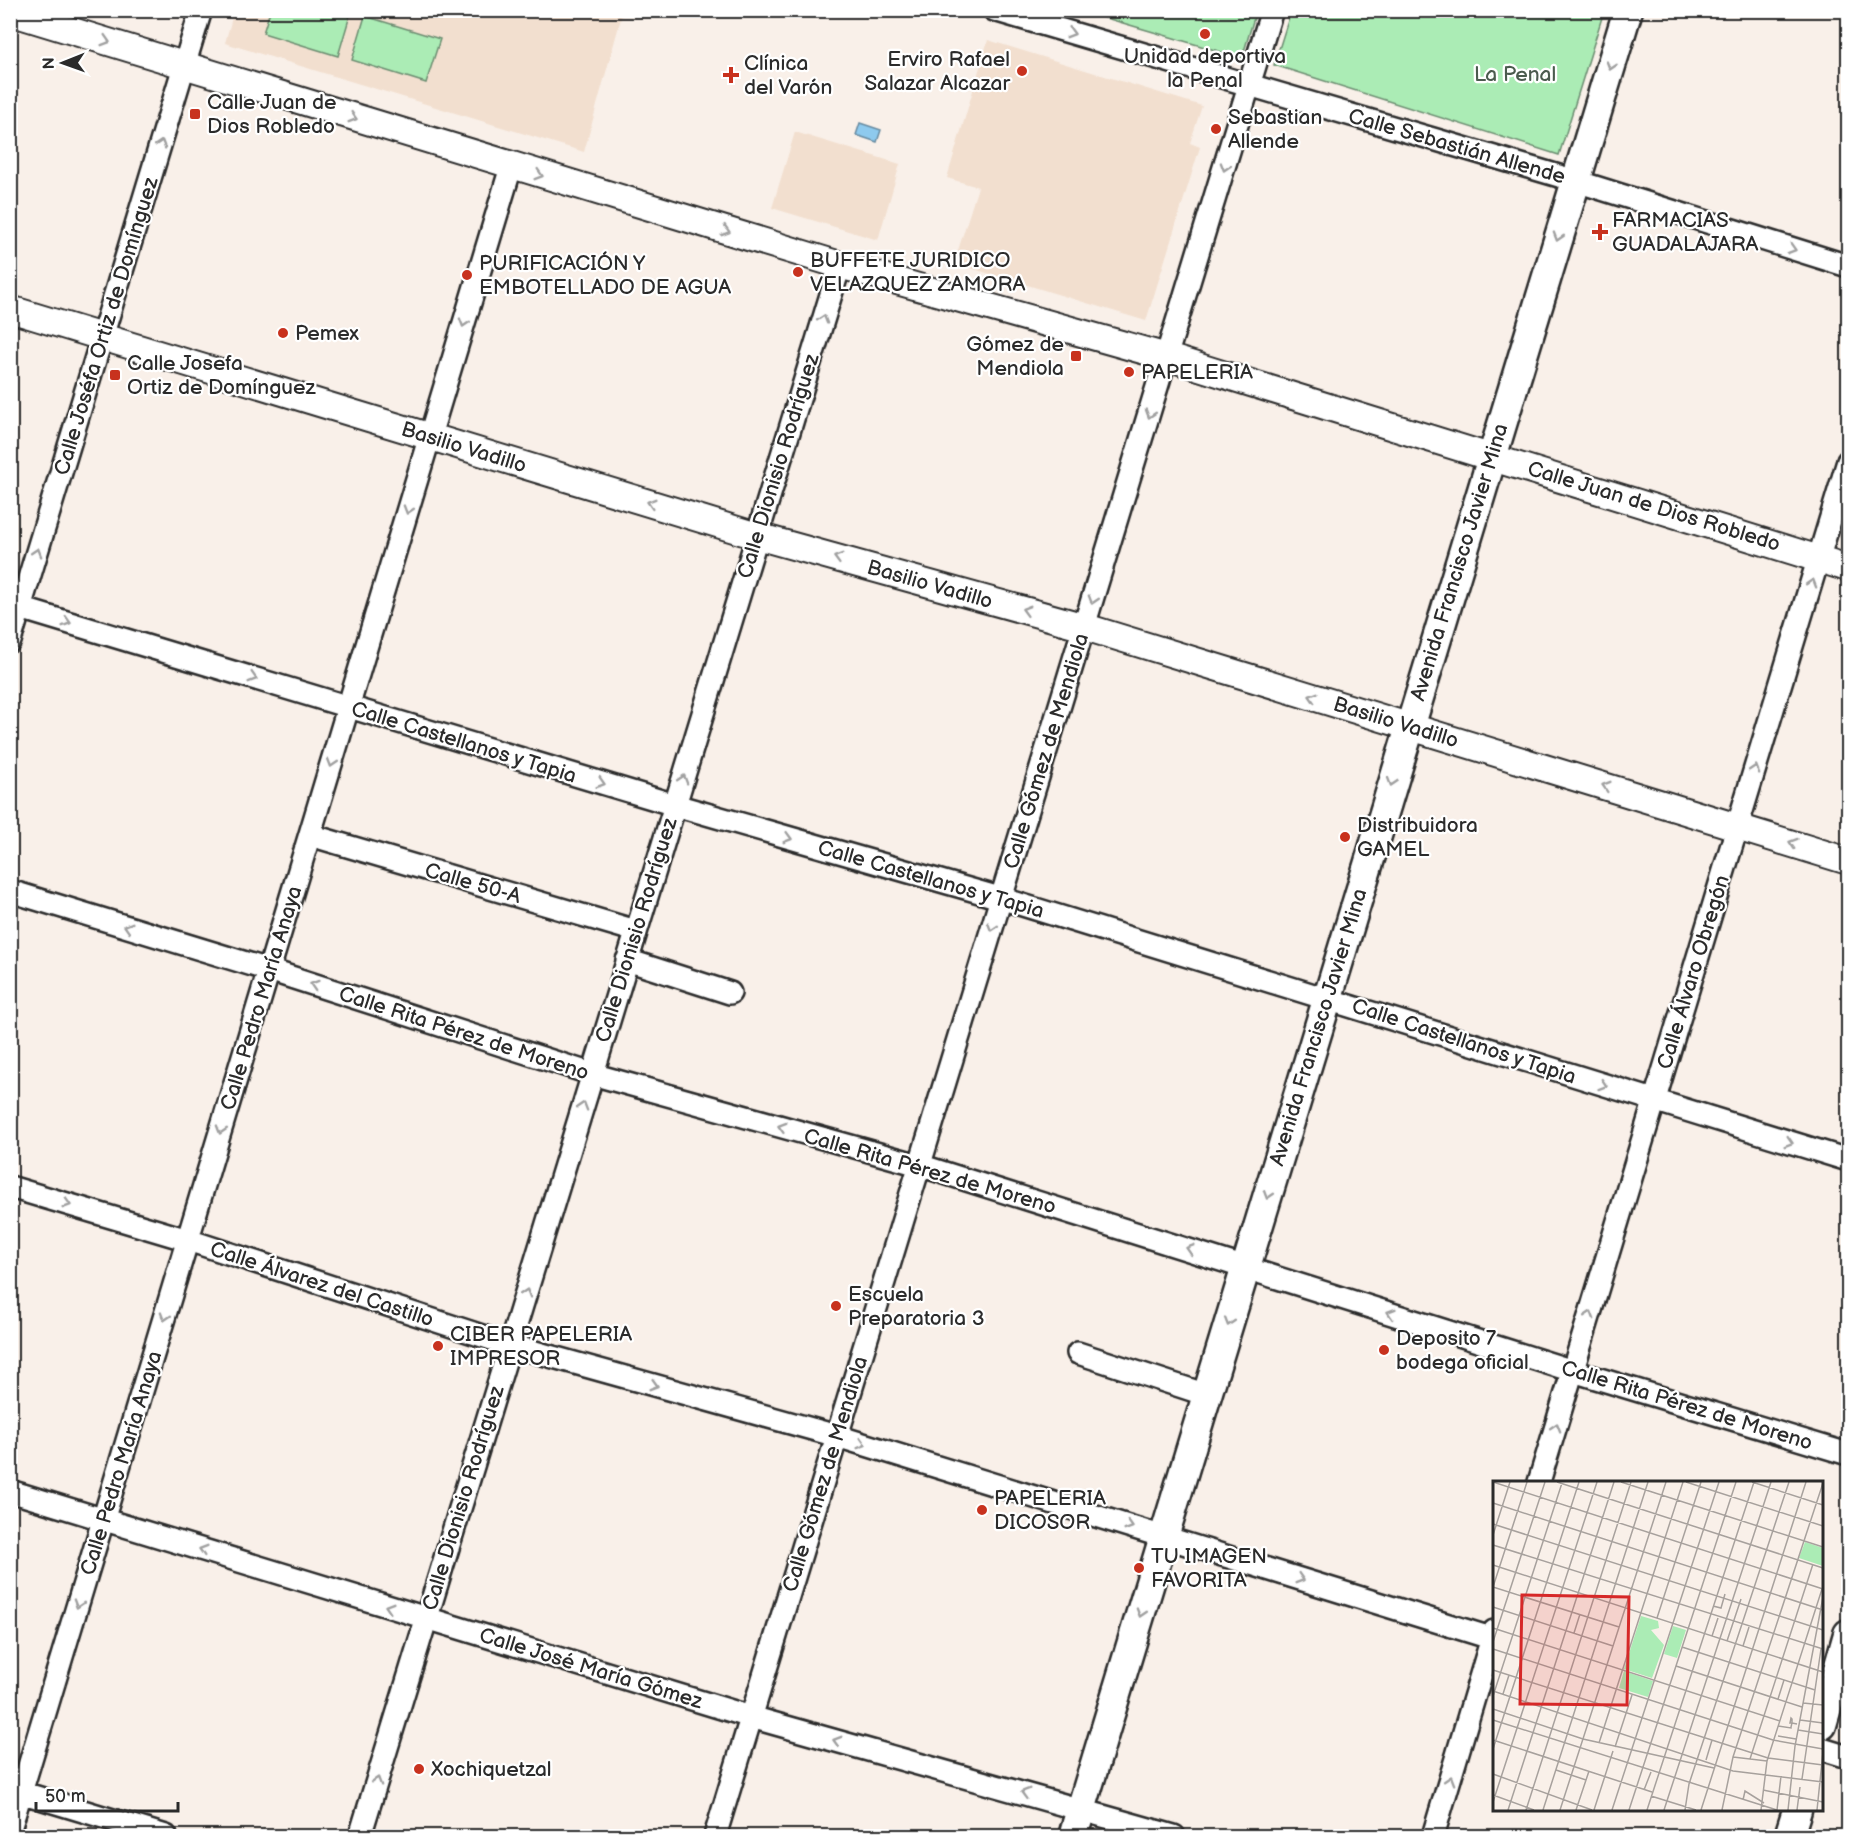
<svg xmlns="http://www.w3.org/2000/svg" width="1859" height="1847" font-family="'Balsamiq Sans',sans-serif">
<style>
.built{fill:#f2dfcf}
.green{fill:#abecb5;stroke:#6b8c70;stroke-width:1.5}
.water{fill:#8ecaee;stroke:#668aa0;stroke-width:1.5}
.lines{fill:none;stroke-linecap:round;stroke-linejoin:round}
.minor-casing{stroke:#2b2b2b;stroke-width:26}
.tertiary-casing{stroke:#2b2b2b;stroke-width:30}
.secondary-casing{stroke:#2b2b2b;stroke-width:33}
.minor{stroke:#fff;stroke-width:21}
.tertiary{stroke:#fff;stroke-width:26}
.secondary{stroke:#fff;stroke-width:28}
.oneway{stroke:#a0a0a0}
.poi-dot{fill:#c8321e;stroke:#fff;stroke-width:2}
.labels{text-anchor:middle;stroke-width:4.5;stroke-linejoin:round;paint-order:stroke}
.poi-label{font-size:21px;fill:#2b2b2b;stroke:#fff;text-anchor:start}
.park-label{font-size:21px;fill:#4b5b4e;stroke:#fff}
.street-label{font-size:21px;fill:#2b2b2b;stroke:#fff}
.inset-road{fill:none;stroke:#a7a19d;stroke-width:1.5}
.view{fill:#d62828;fill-opacity:0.15;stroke:#d62828;stroke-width:3}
.inset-edge{fill:none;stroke:#2b2b2b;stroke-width:3}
</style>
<rect width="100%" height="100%" fill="#f9f0e9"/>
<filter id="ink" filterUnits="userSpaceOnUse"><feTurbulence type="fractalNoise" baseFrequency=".0167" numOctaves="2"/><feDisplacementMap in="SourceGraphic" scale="12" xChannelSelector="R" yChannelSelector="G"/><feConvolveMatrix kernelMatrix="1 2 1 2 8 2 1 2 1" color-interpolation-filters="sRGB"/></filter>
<g filter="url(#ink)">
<path class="built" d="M234,11h389l-39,141 -359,-109z
M988,40l214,66 -12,37 10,4 -54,174 -192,-58 24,-76 -31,-9z
M795,132l105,32 -22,76 -106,-32z"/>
<path class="green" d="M347,11l4,1 -13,44 -75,-23 7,-22z
M1082,11h174l-14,47z
M1291,11v-1l313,1 -45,144 -285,-90z
M365,16l75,23 -14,44 -74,-23z"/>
<path class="water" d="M860,123l21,7 -4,12 -21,-7z"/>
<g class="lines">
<defs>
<path id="minor" d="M994,10l582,171 272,85
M10,605l665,200 325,93 848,262
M10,641l191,-631
M310,835l326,96
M10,891l259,79 323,104 327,91 654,206 275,83
M627,960l103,33
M10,1187l178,53 322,105 327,91 657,203
M1078,1353l129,42
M1539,1482l309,-1021
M10,1491l741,226 423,119
M1822,1749l26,8
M10,1789l156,47
M10,1829l501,-1662
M360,1836l480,-1571
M715,1836l557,-1826
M1433,1836l61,-205"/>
<path id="tertiary" d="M10,12l830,253 327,92 681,211
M10,309l747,227 328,91 763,234"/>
<path id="secondary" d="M1822,1725l26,-91
M1073,1836l555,-1826
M1789,1836l8,-26"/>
</defs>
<use href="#minor" class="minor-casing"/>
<use href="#tertiary" class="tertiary-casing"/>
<use href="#secondary" class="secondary-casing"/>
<use href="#minor" class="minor"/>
<use href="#tertiary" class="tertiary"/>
<use href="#secondary" class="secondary"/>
</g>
<defs><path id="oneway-chevron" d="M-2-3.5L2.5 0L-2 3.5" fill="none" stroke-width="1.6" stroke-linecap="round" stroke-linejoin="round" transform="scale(1.5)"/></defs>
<g class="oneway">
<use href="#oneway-chevron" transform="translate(1071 33) rotate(16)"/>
<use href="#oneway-chevron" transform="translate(106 41) rotate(17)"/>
<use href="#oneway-chevron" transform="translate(1611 66) rotate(107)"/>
<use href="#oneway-chevron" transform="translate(353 118) rotate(17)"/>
<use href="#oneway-chevron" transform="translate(161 144) rotate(-73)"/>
<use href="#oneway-chevron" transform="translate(1225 167) rotate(107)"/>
<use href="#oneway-chevron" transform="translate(539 175) rotate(17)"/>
<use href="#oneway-chevron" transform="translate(726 231) rotate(17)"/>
<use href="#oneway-chevron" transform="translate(1558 237) rotate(107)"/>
<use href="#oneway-chevron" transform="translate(1792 249) rotate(17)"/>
<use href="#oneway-chevron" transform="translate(823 319) rotate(-73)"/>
<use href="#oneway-chevron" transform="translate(464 323) rotate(107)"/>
<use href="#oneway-chevron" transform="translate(1150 414) rotate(107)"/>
<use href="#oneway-chevron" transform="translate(651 503) rotate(-163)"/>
<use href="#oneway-chevron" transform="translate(408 510) rotate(107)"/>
<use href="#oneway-chevron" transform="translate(37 552) rotate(-73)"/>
<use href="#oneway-chevron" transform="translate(838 558) rotate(-164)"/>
<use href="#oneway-chevron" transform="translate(1812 583) rotate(-73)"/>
<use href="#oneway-chevron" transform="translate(1093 600) rotate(107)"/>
<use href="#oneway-chevron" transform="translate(1026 610) rotate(-164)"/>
<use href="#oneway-chevron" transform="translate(67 622) rotate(17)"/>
<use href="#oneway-chevron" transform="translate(253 678) rotate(17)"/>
<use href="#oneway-chevron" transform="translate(1313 697) rotate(-163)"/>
<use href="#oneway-chevron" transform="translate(332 763) rotate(107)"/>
<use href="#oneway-chevron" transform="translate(1755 769) rotate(-73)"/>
<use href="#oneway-chevron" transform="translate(683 779) rotate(-73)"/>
<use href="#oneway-chevron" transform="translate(1392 782) rotate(107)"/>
<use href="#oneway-chevron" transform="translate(601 783) rotate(17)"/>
<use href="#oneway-chevron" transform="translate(1606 786) rotate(-163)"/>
<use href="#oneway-chevron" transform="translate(788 838) rotate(16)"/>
<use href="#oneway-chevron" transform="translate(1793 843) rotate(-162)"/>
<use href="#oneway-chevron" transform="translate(128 927) rotate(-163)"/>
<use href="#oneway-chevron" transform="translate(992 927) rotate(107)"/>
<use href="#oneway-chevron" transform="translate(314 985) rotate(-162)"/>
<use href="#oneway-chevron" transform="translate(1603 1085) rotate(18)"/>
<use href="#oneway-chevron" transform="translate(583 1106) rotate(-73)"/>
<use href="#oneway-chevron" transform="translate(782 1127) rotate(-164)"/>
<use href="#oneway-chevron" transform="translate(221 1130) rotate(107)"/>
<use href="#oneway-chevron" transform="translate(1789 1142) rotate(17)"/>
<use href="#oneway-chevron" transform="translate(1268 1195) rotate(107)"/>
<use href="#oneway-chevron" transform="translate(67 1204) rotate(17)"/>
<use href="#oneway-chevron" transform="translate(1190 1249) rotate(-163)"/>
<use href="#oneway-chevron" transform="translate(526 1293) rotate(-73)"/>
<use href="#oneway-chevron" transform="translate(1391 1313) rotate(-162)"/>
<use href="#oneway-chevron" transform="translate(1590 1315) rotate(-73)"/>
<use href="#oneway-chevron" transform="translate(165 1317) rotate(107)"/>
<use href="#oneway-chevron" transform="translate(1229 1322) rotate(107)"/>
<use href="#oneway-chevron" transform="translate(654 1385) rotate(16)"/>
<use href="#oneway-chevron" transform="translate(1556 1427) rotate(-73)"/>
<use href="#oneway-chevron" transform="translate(862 1444) rotate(17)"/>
<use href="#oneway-chevron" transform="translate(1129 1526) rotate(17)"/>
<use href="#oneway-chevron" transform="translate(203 1550) rotate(-163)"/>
<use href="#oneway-chevron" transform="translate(1300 1579) rotate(17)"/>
<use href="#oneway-chevron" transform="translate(78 1604) rotate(107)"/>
<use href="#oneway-chevron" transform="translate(389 1607) rotate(-163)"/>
<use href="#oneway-chevron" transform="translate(1141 1613) rotate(107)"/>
<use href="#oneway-chevron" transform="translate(837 1741) rotate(-164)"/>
<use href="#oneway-chevron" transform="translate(1450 1780) rotate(-73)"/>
<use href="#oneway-chevron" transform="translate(377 1781) rotate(-73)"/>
<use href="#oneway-chevron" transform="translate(1025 1793) rotate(-164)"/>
</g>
</g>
<g class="poi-dot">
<circle cx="1205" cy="34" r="6"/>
<circle cx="1022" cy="71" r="6"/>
<path d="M728 66h6v6h6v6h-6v6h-6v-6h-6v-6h6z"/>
<rect x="189" y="108" width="12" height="12" rx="3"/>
<circle cx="1216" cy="129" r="6"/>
<path d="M1597 223h6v6h6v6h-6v6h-6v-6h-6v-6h6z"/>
<circle cx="798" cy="272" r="6"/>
<circle cx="467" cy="275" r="6"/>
<circle cx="283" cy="333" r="6"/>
<rect x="1070" y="350" width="12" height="12" rx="3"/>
<circle cx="1129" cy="372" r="6"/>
<rect x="109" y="369" width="12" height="12" rx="3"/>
<circle cx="1345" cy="837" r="6"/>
<circle cx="836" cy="1306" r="6"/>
<circle cx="438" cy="1346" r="6"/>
<circle cx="1384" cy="1350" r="6"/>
<circle cx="982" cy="1510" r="6"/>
<circle cx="1139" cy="1568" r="6"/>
<circle cx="419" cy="1769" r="6"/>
</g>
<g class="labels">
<g class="poi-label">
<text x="1205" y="63" text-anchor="middle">Unidad deportiva<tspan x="1205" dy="24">la Penal</tspan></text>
<text x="1010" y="66" text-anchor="end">Erviro Rafael<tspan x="1010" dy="24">Salazar Alcazar</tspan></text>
<text x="744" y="70">Clínica<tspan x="744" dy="24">del Varón</tspan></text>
<text x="207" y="109">Calle Juan de<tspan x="207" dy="24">Dios Robledo</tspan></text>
<text x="1228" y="124">Sebastian<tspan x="1228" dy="24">Allende</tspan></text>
<text x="1612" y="227">FARMACIAS<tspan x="1612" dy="24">GUADALAJARA</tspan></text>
<text x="810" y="267">BUFFETE JURIDICO<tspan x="810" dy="24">VELAZQUEZ ZAMORA</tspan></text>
<text x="479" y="270">PURIFICACIÓN Y<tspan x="479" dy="24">EMBOTELLADO DE AGUA</tspan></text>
<text x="295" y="340">Pemex</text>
<text x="1064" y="351" text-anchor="end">Gómez de<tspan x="1064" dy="24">Mendiola</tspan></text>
<text x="127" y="370">Calle Josefa<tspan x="127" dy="24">Ortiz de Domínguez</tspan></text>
<text x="1141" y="379">PAPELERIA</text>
<text x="1357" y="832">Distribuidora<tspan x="1357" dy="24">GAMEL</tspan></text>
<text x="848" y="1301">Escuela<tspan x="848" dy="24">Preparatoria 3</tspan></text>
<text x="450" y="1341">CIBER PAPELERIA<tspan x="450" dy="24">IMPRESOR</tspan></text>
<text x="1396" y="1345">Deposito 7<tspan x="1396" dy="24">bodega oficial</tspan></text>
<text x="994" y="1505">PAPELERIA<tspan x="994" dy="24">DICOSOR</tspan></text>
<text x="1151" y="1563">TU IMAGEN<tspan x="1151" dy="24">FAVORITA</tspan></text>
<text x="431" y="1776">Xochiquetzal</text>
</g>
<g class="park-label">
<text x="1515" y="81">La Penal</text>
</g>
<g class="street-label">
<text transform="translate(1457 146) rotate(16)" y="7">Calle Sebastián Allende</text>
<text transform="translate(106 326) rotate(-73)" y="7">Calle Joséfa Ortiz de Domínguez</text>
<text transform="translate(464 447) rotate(17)" y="7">Basilio Vadillo</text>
<text transform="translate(778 466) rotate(-73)" y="7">Calle Dionisio Rodríguez</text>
<text transform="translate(1654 506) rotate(17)" y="7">Calle Juan de Dios Robledo</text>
<text transform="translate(1459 562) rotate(-73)" y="7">Avenida Francisco Javier Mina</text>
<text transform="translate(930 584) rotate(16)" y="7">Basilio Vadillo</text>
<text transform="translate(1396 722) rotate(17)" y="7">Basilio Vadillo</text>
<text transform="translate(464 742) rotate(17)" y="7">Calle Castellanos y Tapia</text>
<text transform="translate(1046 751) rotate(-73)" y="7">Calle Gómez de Mendiola</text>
<text transform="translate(931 879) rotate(16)" y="7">Calle Castellanos y Tapia</text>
<text transform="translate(473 883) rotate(16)" y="7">Calle 50-A</text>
<text transform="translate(636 930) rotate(-73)" y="7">Calle Dionisio Rodríguez</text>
<text transform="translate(1693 972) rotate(-73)" y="7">Calle Álvaro Obregón</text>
<text transform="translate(261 998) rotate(-73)" y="7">Calle Pedro María Anaya</text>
<text transform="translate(1318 1027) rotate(-73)" y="7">Avenida Francisco Javier Mina</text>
<text transform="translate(464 1033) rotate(18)" y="7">Calle Rita Pérez de Moreno</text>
<text transform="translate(1464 1041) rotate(18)" y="7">Calle Castellanos y Tapia</text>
<text transform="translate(930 1171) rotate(16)" y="7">Calle Rita Pérez de Moreno</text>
<text transform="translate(322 1284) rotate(18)" y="7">Calle Álvarez del Castillo</text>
<text transform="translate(1687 1405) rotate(17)" y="7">Calle Rita Pérez de Moreno</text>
<text transform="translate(121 1463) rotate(-73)" y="7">Calle Pedro María Anaya</text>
<text transform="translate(825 1474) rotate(-73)" y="7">Calle Gómez de Mendiola</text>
<text transform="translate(463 1498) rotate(-73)" y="7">Calle Dionisio Rodríguez</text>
<text transform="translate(591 1668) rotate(17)" y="7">Calle José María Gómez</text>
</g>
</g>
<g transform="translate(1493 1481)">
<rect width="330" height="330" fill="#f9f0e9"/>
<path d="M312,61l18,6v18l-24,-8zM148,135l17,5 1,7 -8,2 13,15 -12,33 -28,-9zM180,145l13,4 -9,28 -13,-4zM131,190l29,10 -5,16 -29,-9z" fill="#abecb5"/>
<path class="inset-road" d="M0,1l330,107M64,1l266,86M128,1l202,65M193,1l137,44M259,1l71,23M0,22l330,107M0,43l330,106M0,54l17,-53M0,64l330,104M0,84l330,107M0,106l126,40M0,106l34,-105M220,125l8,2 4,-14M0,126l120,39M164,137l44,-136M0,147l287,93M81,152l6,-19M219,155l6,-18M234,160l14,-42M0,161l52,-160M250,165l6,-19M189,166l133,43M0,168l280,91 50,9M183,185l126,41M0,189l275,88 55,7M0,210l240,80 90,11M10,213l6,-19M0,215l69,-213M285,218l6,-19M310,222l20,2M0,228l90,30 131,29M0,239l284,90M307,239l23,3M285,245l13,2v-1l1,-4v-4l-1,-1 -1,5h2l5,1M305,249l25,4M285,255l18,3M0,259l159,52M106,262l84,-261M122,266l17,-52M0,268l86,-267M240,276l34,4M257,278l63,-195M213,279l6,-20M63,289l30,10M0,293l99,36M309,298l19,-130M151,309l7,-18M270,309l60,12M0,314l41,15M158,315l45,14M250,319l2,-9 19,12M0,321l104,-320M15,329l106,-328M33,329l105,-328M50,329l105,-328M67,329l106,-328M83,329l13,-39M101,329l19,-59M119,329l107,-328M136,329l107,-328M154,329l107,-328M171,329l107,-328M192,329l4,-26 100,-302M208,329l105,-328M229,329l11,-53 90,-274M268,329l6,-49 55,-172M284,329l4,-34M295,329l7,-64 28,-149M304,329l3,-23M324,329l6,-58"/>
<path class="view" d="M29,114l107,2 -2,108 -107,-1z"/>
<rect width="330" height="330" class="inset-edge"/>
</g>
<rect width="1859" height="1847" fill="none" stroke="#fff" stroke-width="36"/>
<rect x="18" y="18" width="1823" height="1811" fill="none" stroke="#2b2b2b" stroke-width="2" filter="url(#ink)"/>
<g transform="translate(63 63) rotate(269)" stroke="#ffffff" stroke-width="4.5" paint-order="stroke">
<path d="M0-4.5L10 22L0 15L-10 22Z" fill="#2b2b2b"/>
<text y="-9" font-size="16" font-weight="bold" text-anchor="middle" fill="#2b2b2b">N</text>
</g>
<path d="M36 1802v9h142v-9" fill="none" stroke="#2b2b2b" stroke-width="3"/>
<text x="45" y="1802" font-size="18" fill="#2b2b2b" stroke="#ffffff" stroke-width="4.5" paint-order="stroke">50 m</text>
</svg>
